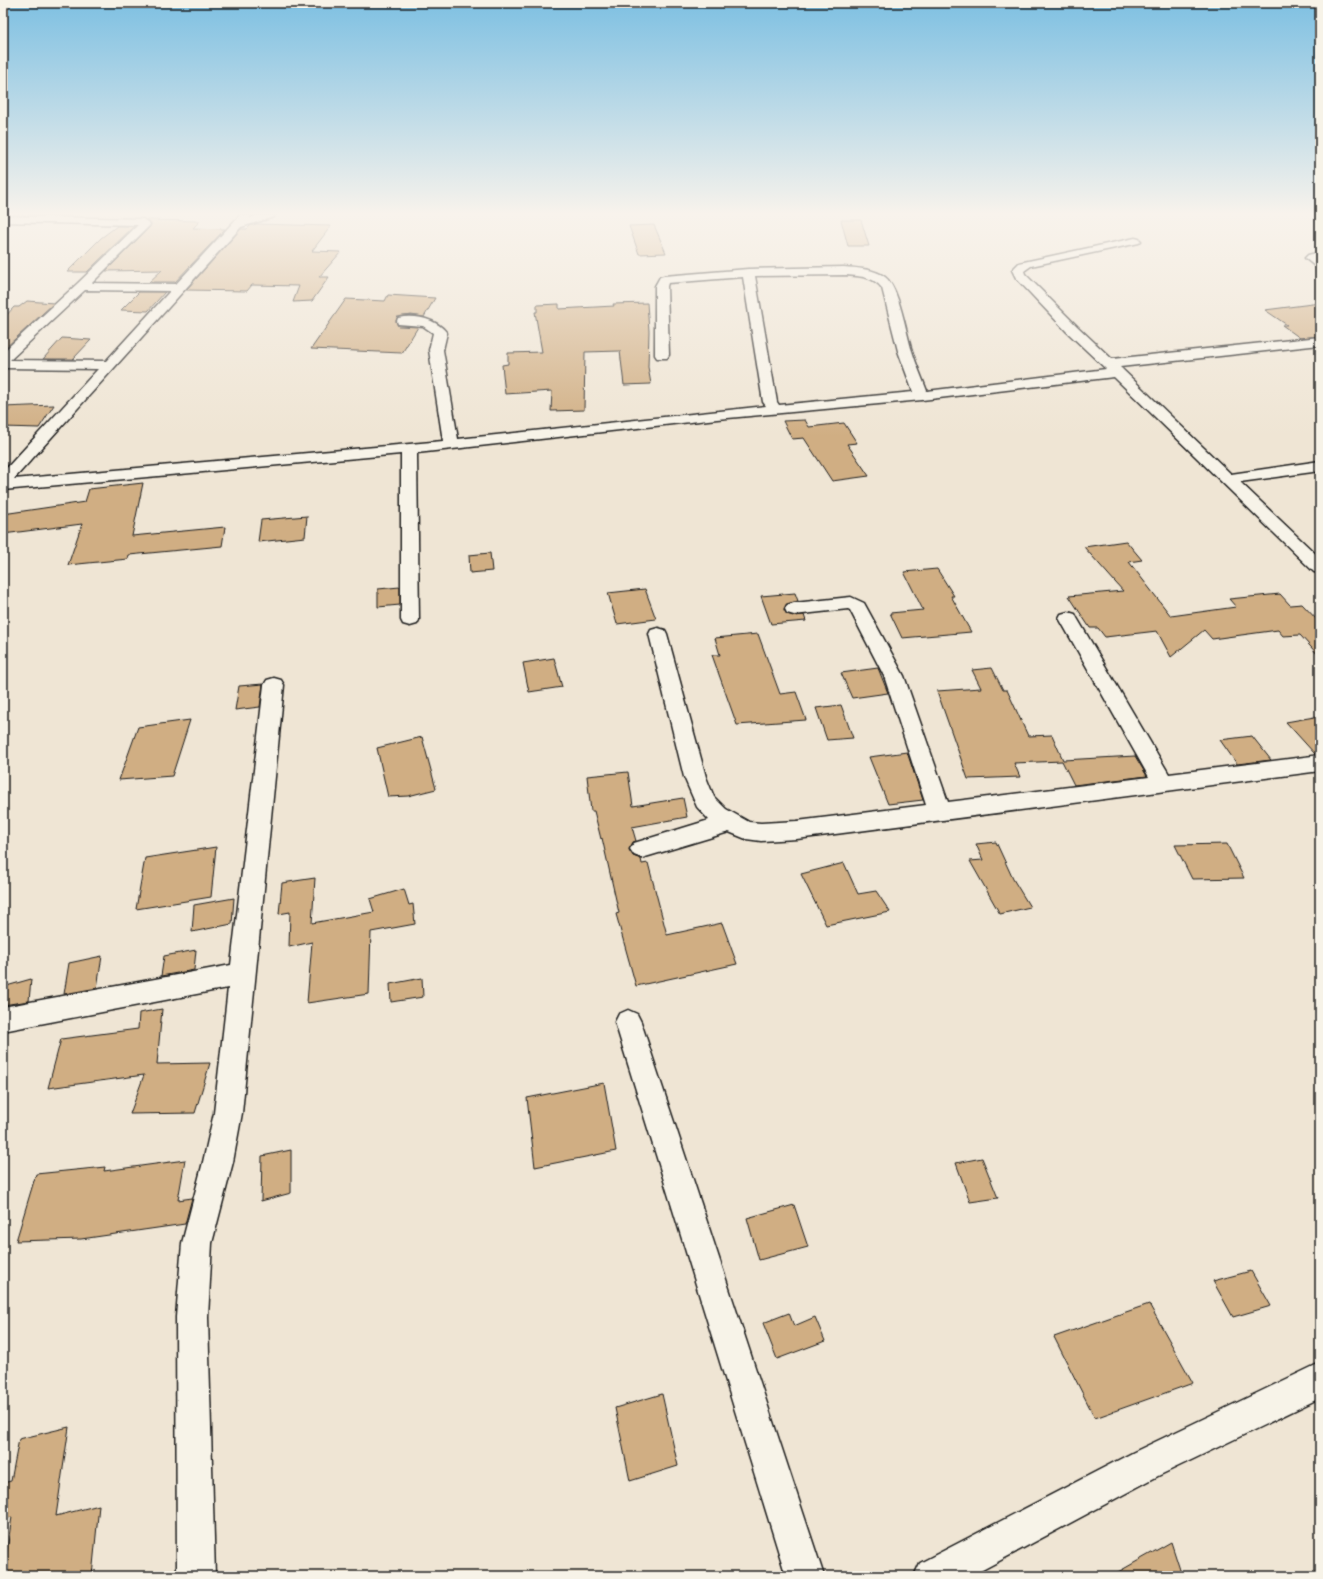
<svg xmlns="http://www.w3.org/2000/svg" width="1323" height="1579" font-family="'Gochi Hand',sans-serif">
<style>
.building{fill:#d0ae83;stroke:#1c1c1c}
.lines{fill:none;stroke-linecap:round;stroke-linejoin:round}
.minor-casing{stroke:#1c1c1c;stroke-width:3}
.minor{fill:#f7f3e8;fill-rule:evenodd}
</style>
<rect width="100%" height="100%" fill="#efe5d4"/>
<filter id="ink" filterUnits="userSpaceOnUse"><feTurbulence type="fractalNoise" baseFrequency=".025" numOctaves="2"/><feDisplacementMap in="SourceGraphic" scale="8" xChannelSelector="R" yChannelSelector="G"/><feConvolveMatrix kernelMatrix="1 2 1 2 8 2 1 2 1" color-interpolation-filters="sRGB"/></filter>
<g filter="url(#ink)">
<path class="building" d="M146,220l54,1 -7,7 32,1 -50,53h-26l13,-12 -56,1 44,-44 1,-3z
M841,220h20l8,26h-21z
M256,224l75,2 -19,25 29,1 -22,25h10l-17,24 -19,1 6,-16 -47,-1 -5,6 -61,-1 55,-61h6l3,-3z
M654,225l12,28 -27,1 -10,-28z
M117,226h17l-47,46h-20l34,-34z
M139,292h26l-17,19 -27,-1z
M388,295l47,3 -11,19 -13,-2 -14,3 -1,3 2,5 20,1 -16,26 -91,-4 35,-50 39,2z
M27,301l27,2 -51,47v-31l11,-12h5z
M647,303l2,28 -1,36 3,17 -27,1 -4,-34 -35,1 -1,58 -33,1 1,-20 -47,3 -3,-29 6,-1v-11l34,-1 -7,-40h2v-7l22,-1v5l55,-3 -1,-2z
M1320,303v33l-20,2 -18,-13h5l-22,-15z
M62,338l29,2 -18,19h-30z
M54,405l-15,23 -36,-1v-20z
M805,420l4,7 35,-4 13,20 -10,1 22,32 -37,5 -28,-43 -12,1 -9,-18z
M143,483l-11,53 93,-9 -3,19 -93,9 -1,4 -60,6 14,-41 -79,10v-20l82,-12 4,-13z
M307,516l-2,21 -47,5 3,-22z
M1126,541l16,19 -13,2 42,54 65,-9 -7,-8 51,-5 10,11 12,-1 18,19v34l-20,-22 -17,1 -5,-6 -66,9 -8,-9 -33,27 -14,-26 -52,6 -7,-9h-8l-21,-32 54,-5 -39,-44z
M490,553l2,18 -22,2 -1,-18z
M937,569l17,27h-3l20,36 -69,6 -12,-25 33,-3 -19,-38z
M400,587v18l-22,2v-18z
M645,589l11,30 -39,5 -9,-31z
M795,593l3,8 -11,3 -3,6 3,4 7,2 10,-1 2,6 -35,3 -10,-28z
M758,634l22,60 16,-2 10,28 -69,5 -25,-70h8l-5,-17z
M554,658l8,29 -33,5 -6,-29z
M878,668l10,25 -36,5 -11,-25z
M992,668l11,22h4l21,46 24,-1 11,25 72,-4 12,20 -73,9 -12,-24 -48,2 6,14 -52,2 -31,-88 44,-3 -9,-18z
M263,684l-3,23 -25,3 4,-24z
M841,705l12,33 -26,2 -11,-32z
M1320,716v38h-5l-29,-32z
M190,720l-18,56 -53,4 19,-53z
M1252,736l19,24 -34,4 -17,-24z
M422,737l14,52 -28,7 -20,1 -11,-49z
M907,752l16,48 -35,4 -19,-47z
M628,772l5,34 50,-8 4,19 -55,10 4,14 -3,1 -4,8 4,6 8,3 1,5 6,-1 19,72 55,-12 15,41 -101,22 -20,-72 3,-1 -17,-75 -1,1 -7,-28h-3l-4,-35z
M996,842l17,37 17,28 -30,7 -30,-53 13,-1 -7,-16z
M1227,844l17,34 -52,1 -17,-34z
M216,847l-5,50 -75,12 9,-51z
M844,863l14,31 18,-3 14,21 -64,13 -25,-51z
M315,878l-3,45 62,-11 -4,-13 34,-10 5,16 4,-1 2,20 -44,8 -2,62 -62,9 5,-61 -23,5 1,-35 -11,2 3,-31z
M234,898l-2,26 -40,8 2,-27z
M196,950l-2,20 -33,6 3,-20z
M102,956l-5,32 -33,6 5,-31z
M422,978l1,19 -32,5 -1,-18z
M31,979l-2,22 -26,4v-18z
M162,1009l-5,55 53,-1 -15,50 -65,1 14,-39 -96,13 13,-49 77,-10 1,-16z
M604,1083l12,68 -81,16 -8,-69z
M291,1150v43l-30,8 1,-45z
M982,1158l16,40 -28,4 -14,-39z
M185,1160l-7,40 14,-2 -7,26 -104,15 -65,2 20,-67 69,-7 -1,4z
M794,1205l14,42 -49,13 -12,-42z
M1251,1271l20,35 -38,11 -20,-36z
M1149,1304l44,79 -98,35 -41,-81z
M789,1313l5,13 21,-9 10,24 -48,18 -14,-36z
M662,1394l16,72 -48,15 -15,-73z
M69,1427l-13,89 43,-11 -7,71h-89l9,-59 -9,2v-36l8,-2 8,-42z
M1171,1542l11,34h-71z"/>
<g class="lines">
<defs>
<path id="minor" d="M240,215h11l-1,3 9,-3h16l-1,2 -33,10 -227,252 429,-38 -14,-91 4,-17 -10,-7 -25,-2 -1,-3 1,-3c17,-4 39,1 49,15l-4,17 15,89 308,-33 -3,-4 -20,-125 -75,6 -1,3 2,69 -2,3h-10l-2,-3v-69l5,-9 4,-1 84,-7 96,-2c13,1 31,2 41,10 14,10 21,56 27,74 4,13 10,27 15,40l179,-22 -39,-37 -51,-54 -4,-8 7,-7 116,-25 4,1 2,2 -2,2 -108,23 -7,5 1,3 52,52 35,33 208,-22v8l-200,22 111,107 89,-13v10l-80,11 80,76v15l-6,-1 -200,-195 -192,23 -205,19 -300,34 2,167 -2,4 -7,2 -7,-2 -2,-4v-166l-398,36v-18l95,-103 -95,-1v-16l75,-69 60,-58 -135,-3v-6l140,3 7,5 -1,2 -57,57 84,1zM844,275c14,1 29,1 38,13l16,63 15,41 -134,13 -2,-3 -22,-126zM85,290l85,1 -64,70 -96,-1z
M1320,252v17l-4,-2 -11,-9 3,-3z
M851,597l13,6 40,73 44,126 201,-25 -90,-159 2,-4 7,-2 7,2 2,4 92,156 151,-19v16l-523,68 -36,2 -15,-2 -17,-7 -87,26 -8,-3 -4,-6 4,-6 75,-23 -12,-13 -13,-30 -35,-143 2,-4 7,-2 7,2 2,4 39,143 8,20 12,12 23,13 12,1 36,-2 129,-16 -42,-129 -34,-66 -2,-1 -54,6 -7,-2 -2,-4 2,-4 7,-2z
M274,678l7,2 3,5 -42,428 -9,49 -21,81 -4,74 7,259h-38l-1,-259 6,-74 21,-81 11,-49 14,-125 -225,43v-24l228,-42 33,-280 3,-5z
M628,1010l9,4 4,8 183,554h-38l-171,-554 4,-8z
M1320,1363v35l-162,78 -187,100h-57l6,-13 214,-111z"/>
</defs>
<use href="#minor" class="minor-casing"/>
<use href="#minor" class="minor"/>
</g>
</g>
<linearGradient id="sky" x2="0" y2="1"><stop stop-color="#7ec0e2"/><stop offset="0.49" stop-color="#f8f3ec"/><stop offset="1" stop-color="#f8f3ec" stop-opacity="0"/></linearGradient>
<rect width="1323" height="436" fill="url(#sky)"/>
<rect width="1323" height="1579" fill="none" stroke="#f7f3e8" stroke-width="16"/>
<rect x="8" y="8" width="1307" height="1563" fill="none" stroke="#1c1c1c" stroke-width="1.5" filter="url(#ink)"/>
</svg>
